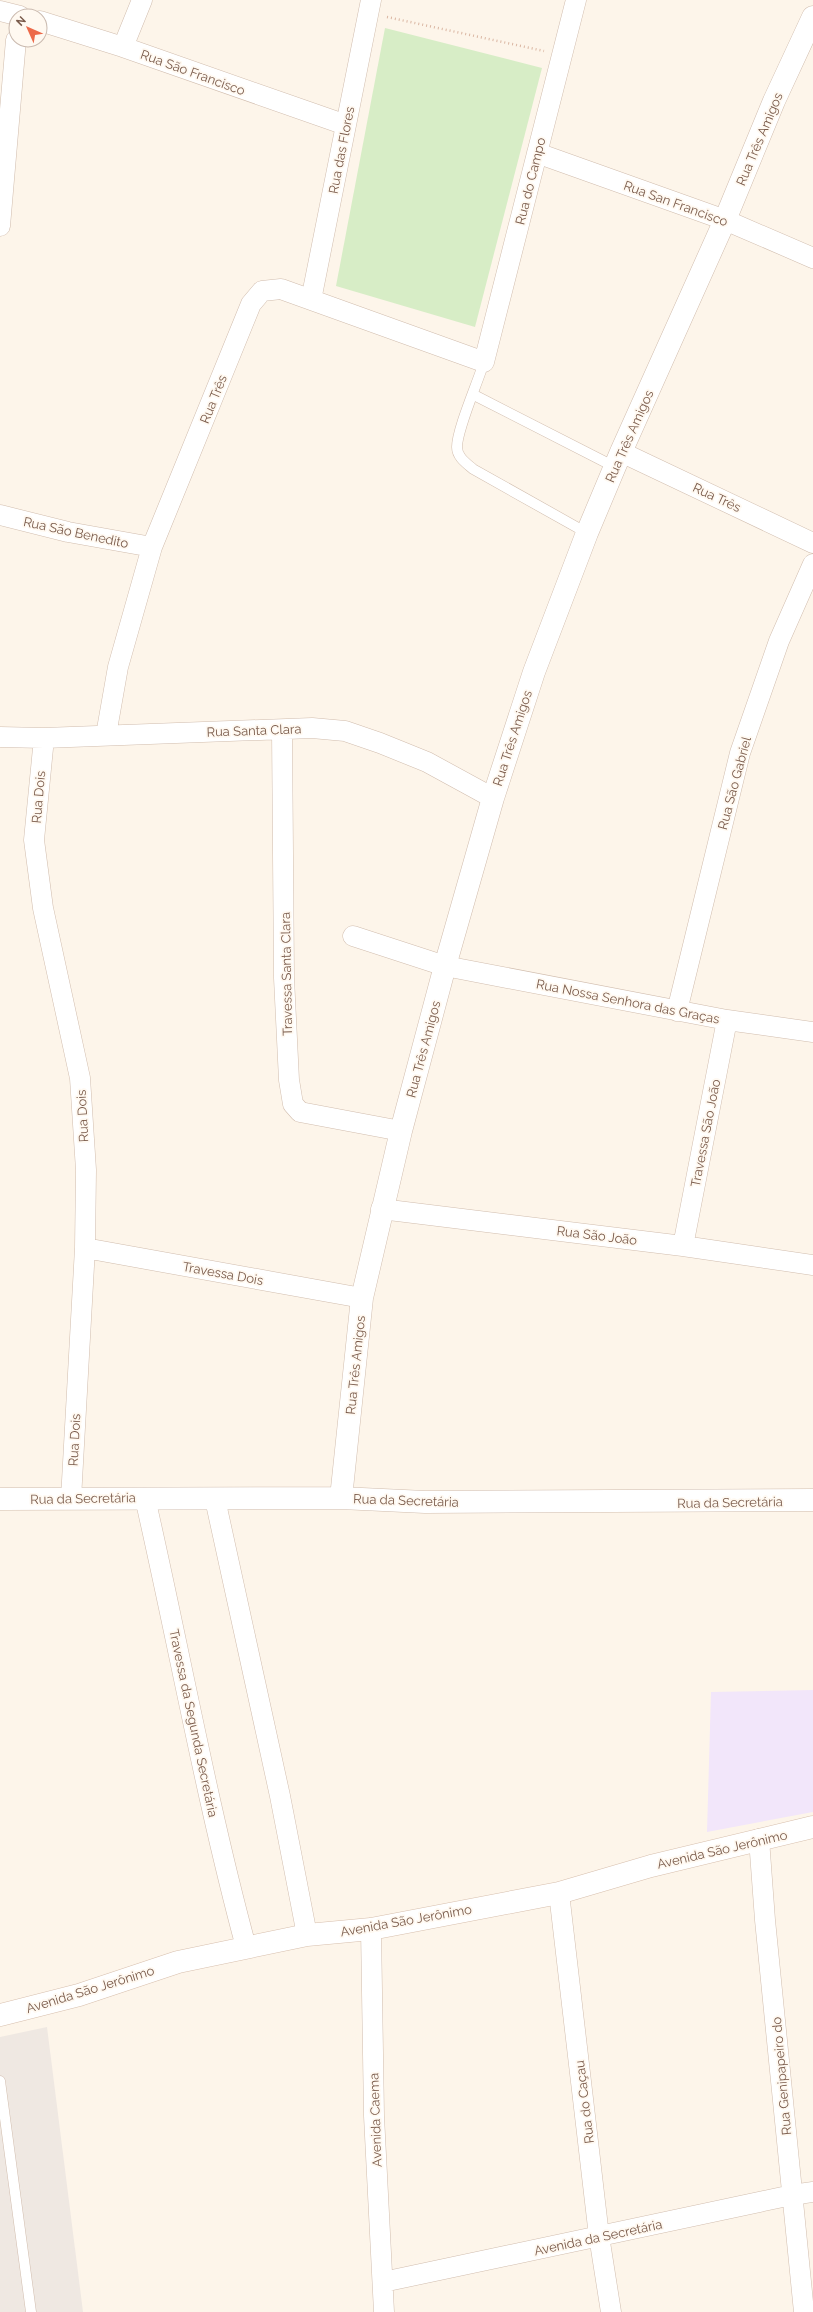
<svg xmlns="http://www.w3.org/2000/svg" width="813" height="2312" font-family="Raleway,sans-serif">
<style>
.industrial{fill:#efe8e2}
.education{fill:#f2e6fa}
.green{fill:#d7edc6}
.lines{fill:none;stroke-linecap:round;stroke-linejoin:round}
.service-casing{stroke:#d1bdae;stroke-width:11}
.minor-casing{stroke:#d1bdae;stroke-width:21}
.tertiary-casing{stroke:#d1bdae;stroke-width:23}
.secondary-casing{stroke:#d7bfad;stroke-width:23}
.path{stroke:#dab6a2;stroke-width:2.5;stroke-dasharray:1 3;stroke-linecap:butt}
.service{stroke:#fff;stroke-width:10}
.minor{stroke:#fff;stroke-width:20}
.tertiary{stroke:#fff;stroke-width:22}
.secondary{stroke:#fff;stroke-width:22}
.labels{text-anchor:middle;stroke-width:3.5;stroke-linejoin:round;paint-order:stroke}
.street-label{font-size:13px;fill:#7a5b4b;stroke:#fff9f1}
</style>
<rect width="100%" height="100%" fill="#fdf5ea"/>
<path class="industrial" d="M47,2027l36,285h-83v-275z"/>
<path class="education" d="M813,1690v122l-106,20 4,-140z"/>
<path class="green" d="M385,28l157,40 -67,259 -139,-41z"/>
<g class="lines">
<defs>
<path id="service" d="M484,362c-6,20 -27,67 -27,85 0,10 9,16 16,22l114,64
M474,395l141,72
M0,2081l31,231"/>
<path id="minor" d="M0,11l20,5
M40,21l83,26 223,78
M123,47l19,-47
M537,153l188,67 88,38
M0,226l16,-186
M311,300l60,-300
M621,452l192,91
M0,515l68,17 84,15
M282,730l2,248 5,102 4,24 7,8 101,19
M106,735l12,-68 34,-120 99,-243 11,-13 19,-2 203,73 92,-362
M0,737l44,1 268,-10 33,3 35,12 47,19 66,36
M44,738l-10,102 9,68 37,170 6,92 -1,78 -14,251
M353,936l92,30 282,54 86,12
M677,1011l63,-258 39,-112 34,-77
M381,1209l302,37 130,19
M683,1246l44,-226
M85,1248l277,50
M145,1498c34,149 61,301 101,449
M215,1499l65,297 27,139
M759,1839l6,81 39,392
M559,1893l40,343 12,76
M371,1929l3,187 10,196
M383,2282l409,-87 21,-3"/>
<path id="tertiary" d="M341,1498l21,-200 39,-167 44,-165 48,-168 41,-126 53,-139 34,-81 104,-232 49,-119 39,-84
M0,1499l341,-1 84,4 388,-2"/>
<path id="secondary" d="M0,2015l79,-20 99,-33 129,-27 64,-6 188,-36 92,-27 162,-39"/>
</defs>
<use href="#service" class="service-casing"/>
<use href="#minor" class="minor-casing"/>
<use href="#tertiary" class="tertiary-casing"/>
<use href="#secondary" class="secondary-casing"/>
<path class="path" d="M387,17l157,34"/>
<use href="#service" class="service"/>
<use href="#minor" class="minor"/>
<use href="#tertiary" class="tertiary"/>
<use href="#secondary" class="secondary"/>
</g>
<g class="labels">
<g class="street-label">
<text transform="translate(193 72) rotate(20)" y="5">Rua São Francisco</text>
<text transform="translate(759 139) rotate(-67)" y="5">Rua Três Amigos</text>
<text transform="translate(341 150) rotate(-79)" y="5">Rua das Flores</text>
<text transform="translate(530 181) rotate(-76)" y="5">Rua do Campo</text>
<text transform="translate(676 203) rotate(20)" y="5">Rua San Francisco</text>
<text transform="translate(213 399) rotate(-68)" y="5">Rua Três</text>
<text transform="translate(629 436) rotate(-66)" y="5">Rua Três Amigos</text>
<text transform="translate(717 497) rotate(25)" y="5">Rua Três</text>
<text transform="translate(76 532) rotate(12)" y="5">Rua São Benedito</text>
<text transform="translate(254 730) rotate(-2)" y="5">Rua Santa Clara</text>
<text transform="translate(512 738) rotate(-72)" y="5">Rua Três Amigos</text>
<text transform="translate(734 783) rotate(-75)" y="5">Rua São Gabriel</text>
<text transform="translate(38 797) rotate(-85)" y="5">Rua Dois</text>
<text transform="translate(286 974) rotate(-91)" y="5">Travessa Santa Clara</text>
<text transform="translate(628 1001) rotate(11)" y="5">Rua Nossa Senhora das Graças</text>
<text transform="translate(423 1049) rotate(-75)" y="5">Rua Três Amigos</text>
<text transform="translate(82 1116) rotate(-93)" y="5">Rua Dois</text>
<text transform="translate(705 1133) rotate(-79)" y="5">Travessa São João</text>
<text transform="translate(597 1235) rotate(7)" y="5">Rua São João</text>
<text transform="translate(223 1273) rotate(10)" y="5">Travessa Dois</text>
<text transform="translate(355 1365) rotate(-84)" y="5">Rua Três Amigos</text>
<text transform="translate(74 1440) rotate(-87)" y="5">Rua Dois</text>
<text transform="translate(83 1498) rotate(-1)" y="5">Rua da Secretária</text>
<text transform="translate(406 1500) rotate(2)" y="5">Rua da Secretária</text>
<text transform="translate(730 1502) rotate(-1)" y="5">Rua da Secretária</text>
<text transform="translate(194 1723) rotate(78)" y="5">Travessa da Segunda Secretária</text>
<text transform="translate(722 1849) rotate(-13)" y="5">Avenida São Jerônimo</text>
<text transform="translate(406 1920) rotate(-10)" y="5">Avenida São Jerônimo</text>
<text transform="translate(90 1989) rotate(-17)" y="5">Avenida São Jerônimo</text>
<text transform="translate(781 2076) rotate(-95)" y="5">Rua Genipapeiro do</text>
<text transform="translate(584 2102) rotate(-97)" y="5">Rua do Caçau</text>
<text transform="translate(375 2120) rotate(-92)" y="5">Avenida Caema</text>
<text transform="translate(598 2237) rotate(-12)" y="5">Avenida da Secretária</text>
</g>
</g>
<g transform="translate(28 28) rotate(315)"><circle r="19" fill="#fff9f1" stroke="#cabaaf"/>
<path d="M0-3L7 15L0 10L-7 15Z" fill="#ec6a4a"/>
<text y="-6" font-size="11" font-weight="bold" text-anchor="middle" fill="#7a5b4b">N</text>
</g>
</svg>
